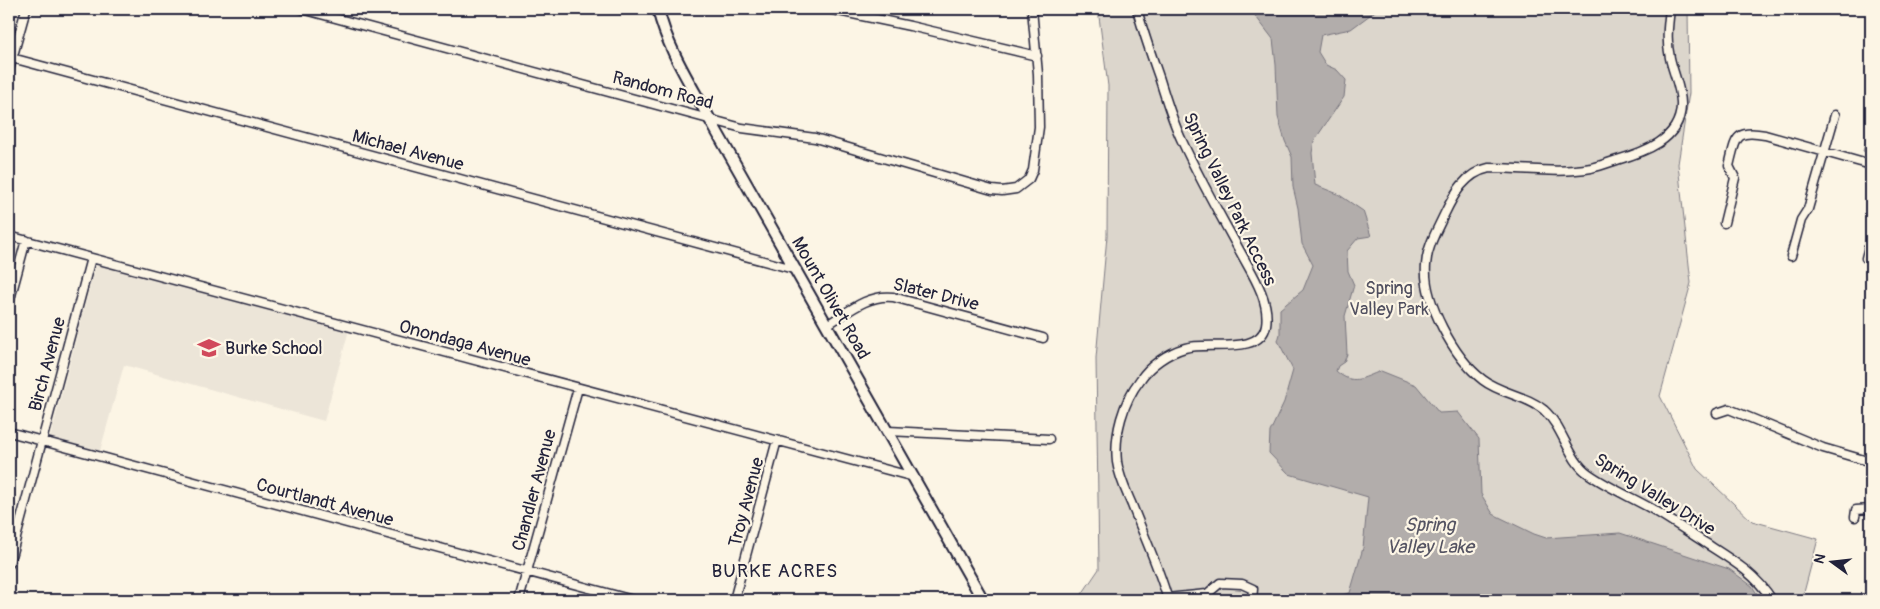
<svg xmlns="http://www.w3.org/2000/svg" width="1880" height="609" font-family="Pangolin,sans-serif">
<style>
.built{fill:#ece5d8}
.green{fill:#dcd6cc;stroke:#7f7c84}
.water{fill:#b2adab;stroke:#78757e}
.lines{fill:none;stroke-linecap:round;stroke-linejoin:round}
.minor-casing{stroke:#22223b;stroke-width:11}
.tertiary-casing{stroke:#22223b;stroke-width:14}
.minor{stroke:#fcf5e5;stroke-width:8}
.tertiary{stroke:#fcf5e5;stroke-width:10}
.labels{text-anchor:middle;stroke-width:4.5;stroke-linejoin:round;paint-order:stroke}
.street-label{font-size:18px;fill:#22223b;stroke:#fcf5e5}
.park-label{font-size:18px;fill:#504f5f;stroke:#fcf5e5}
.poi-label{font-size:18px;fill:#22223b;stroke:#fcf5e5;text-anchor:start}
.water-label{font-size:19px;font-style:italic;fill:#545362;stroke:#fcf5e5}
.neighbourhood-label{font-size:19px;letter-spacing:1px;fill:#22223b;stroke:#fcf5e5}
</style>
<rect width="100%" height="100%" fill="#fcf5e5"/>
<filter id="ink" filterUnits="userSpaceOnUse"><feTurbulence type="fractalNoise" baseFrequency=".02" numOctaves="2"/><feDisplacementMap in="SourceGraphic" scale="10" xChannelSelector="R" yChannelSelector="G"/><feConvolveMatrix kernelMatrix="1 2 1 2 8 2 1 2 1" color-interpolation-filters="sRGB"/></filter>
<g filter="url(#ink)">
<path class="built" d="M96,263l253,67 -25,91 -200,-56 -24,86 -50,-13z"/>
<path class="green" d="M1098,9h590l1,84 -11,71 13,119 -31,113 37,73 55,52 66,18 -16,61h-724l21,-31 -3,-211 11,-122 1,-150z
M1869,132l2,1v20l-8,-2z"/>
<path class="water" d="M1250,9h128l-27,20 -30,6 -3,17 8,13 11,5 9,10 -2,17 -30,44 -2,12 3,32 23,9 25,17 8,25 -13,2 -11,13 1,20 6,14 -9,31 2,38 -3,8 -6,4 -2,5c17,15 26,7 45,0l35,14 23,28 19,-1 21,27 2,55 12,20 41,20 12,4 74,-5 109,36 23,17 9,14h-441l30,-7 13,-45 5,-51 -79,-23 -20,-21 1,-21 14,-30 9,-32 -15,-29 2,-7v-25l23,-19 10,-25 -11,-21 -4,-36 -5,-21 -1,-30 -7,-16 -7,-24 -2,-52 -3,-26z"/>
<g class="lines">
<defs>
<path id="minor" d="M302,9l440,119 73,10 177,52 10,1 14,-2 13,-10 4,-9 6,-43 -1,-53 -6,-65
M829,9l81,17 127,30
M1137,9c6,23 14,45 22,68 7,22 13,43 23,64 18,39 39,76 60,114 11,20 28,46 24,70 -5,31 -59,16 -81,23 -17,5 -35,17 -45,32 -17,22 -26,54 -23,82 2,15 9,29 15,43 12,31 27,63 36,95
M1670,9c-2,16 -4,32 0,49 3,15 12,32 11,48 -1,34 -37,46 -64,54 -9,3 -17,6 -26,8 -33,6 -69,0 -102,0 -24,5 -35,26 -45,47 -7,15 -17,32 -18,50 -3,36 28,93 57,115 18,14 43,15 61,30 20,18 24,50 45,64 20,14 42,23 63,35 19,11 36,23 55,35 25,16 49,30 65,56
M12,58l785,212
M9,70l17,-61
M1724,223l11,-45 -6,-12c7,-27 5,-37 36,-31l106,30
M9,236l905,241
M1871,238l-5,20 5,1
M1791,256l10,-36 7,-11 27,-94
M9,303l17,-63
M827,325c21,-13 41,-31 66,-28l150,41
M1717,413l12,-4 94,39 48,14
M888,431l161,8
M9,432l624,168
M1855,517l1,-7 15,-1
M9,564l82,-306
M1167,598l40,-4 13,-11 22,1 11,5 -1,11
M519,600l59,-212
M734,600l43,-160"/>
<path id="tertiary" d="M658,9c9,39 32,74 51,109l274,482"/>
</defs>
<use href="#minor" class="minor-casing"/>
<use href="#tertiary" class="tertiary-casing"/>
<use href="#minor" class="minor"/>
<use href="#tertiary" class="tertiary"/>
</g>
</g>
<defs>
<symbol id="school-bare" viewBox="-9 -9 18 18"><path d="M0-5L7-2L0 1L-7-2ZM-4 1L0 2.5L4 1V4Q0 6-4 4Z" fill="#d1495b" stroke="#fcf5e5" stroke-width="2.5" paint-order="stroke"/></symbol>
</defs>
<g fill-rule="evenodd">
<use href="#school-bare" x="193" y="332" width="32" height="32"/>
</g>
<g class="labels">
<g class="street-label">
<text transform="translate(663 90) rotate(15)" y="6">Random Road</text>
<text transform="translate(408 150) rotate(15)" y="6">Michael Avenue</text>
<text transform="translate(1230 199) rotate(64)" y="6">Spring Valley Park Access</text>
<text transform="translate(936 294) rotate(14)" y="6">Slater Drive</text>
<text transform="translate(831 298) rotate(60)" y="6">Mount Olivet Road</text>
<text transform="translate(465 343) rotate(15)" y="6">Onondaga Avenue</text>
<text transform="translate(47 364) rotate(-75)" y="6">Birch Avenue</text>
<text transform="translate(534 490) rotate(-75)" y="6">Chandler Avenue</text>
<text transform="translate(1655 494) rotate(32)" y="6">Spring Valley Drive</text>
<text transform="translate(325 502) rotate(15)" y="6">Courtlandt Avenue</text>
<text transform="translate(746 502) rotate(-75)" y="6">Troy Avenue</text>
</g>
<g class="park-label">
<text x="1389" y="294">Spring<tspan x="1389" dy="21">Valley Park</tspan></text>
</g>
<g class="poi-label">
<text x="225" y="354">Burke School</text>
</g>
<g class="water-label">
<text x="1430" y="531">Spring<tspan x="1430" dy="22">Valley Lake</tspan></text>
</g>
<g class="neighbourhood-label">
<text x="775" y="577">BURKE ACRES</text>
</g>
</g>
<rect width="1880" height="609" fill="none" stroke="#fcf5e5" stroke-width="30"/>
<rect x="15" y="15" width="1850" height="579" fill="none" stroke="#22223b" stroke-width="2" filter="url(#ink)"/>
<g transform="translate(1832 562) rotate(285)" stroke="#fcf5e5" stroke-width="4" paint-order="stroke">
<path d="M0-4L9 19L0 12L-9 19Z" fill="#22223b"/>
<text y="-8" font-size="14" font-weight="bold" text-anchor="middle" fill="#22223b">N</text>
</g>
</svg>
